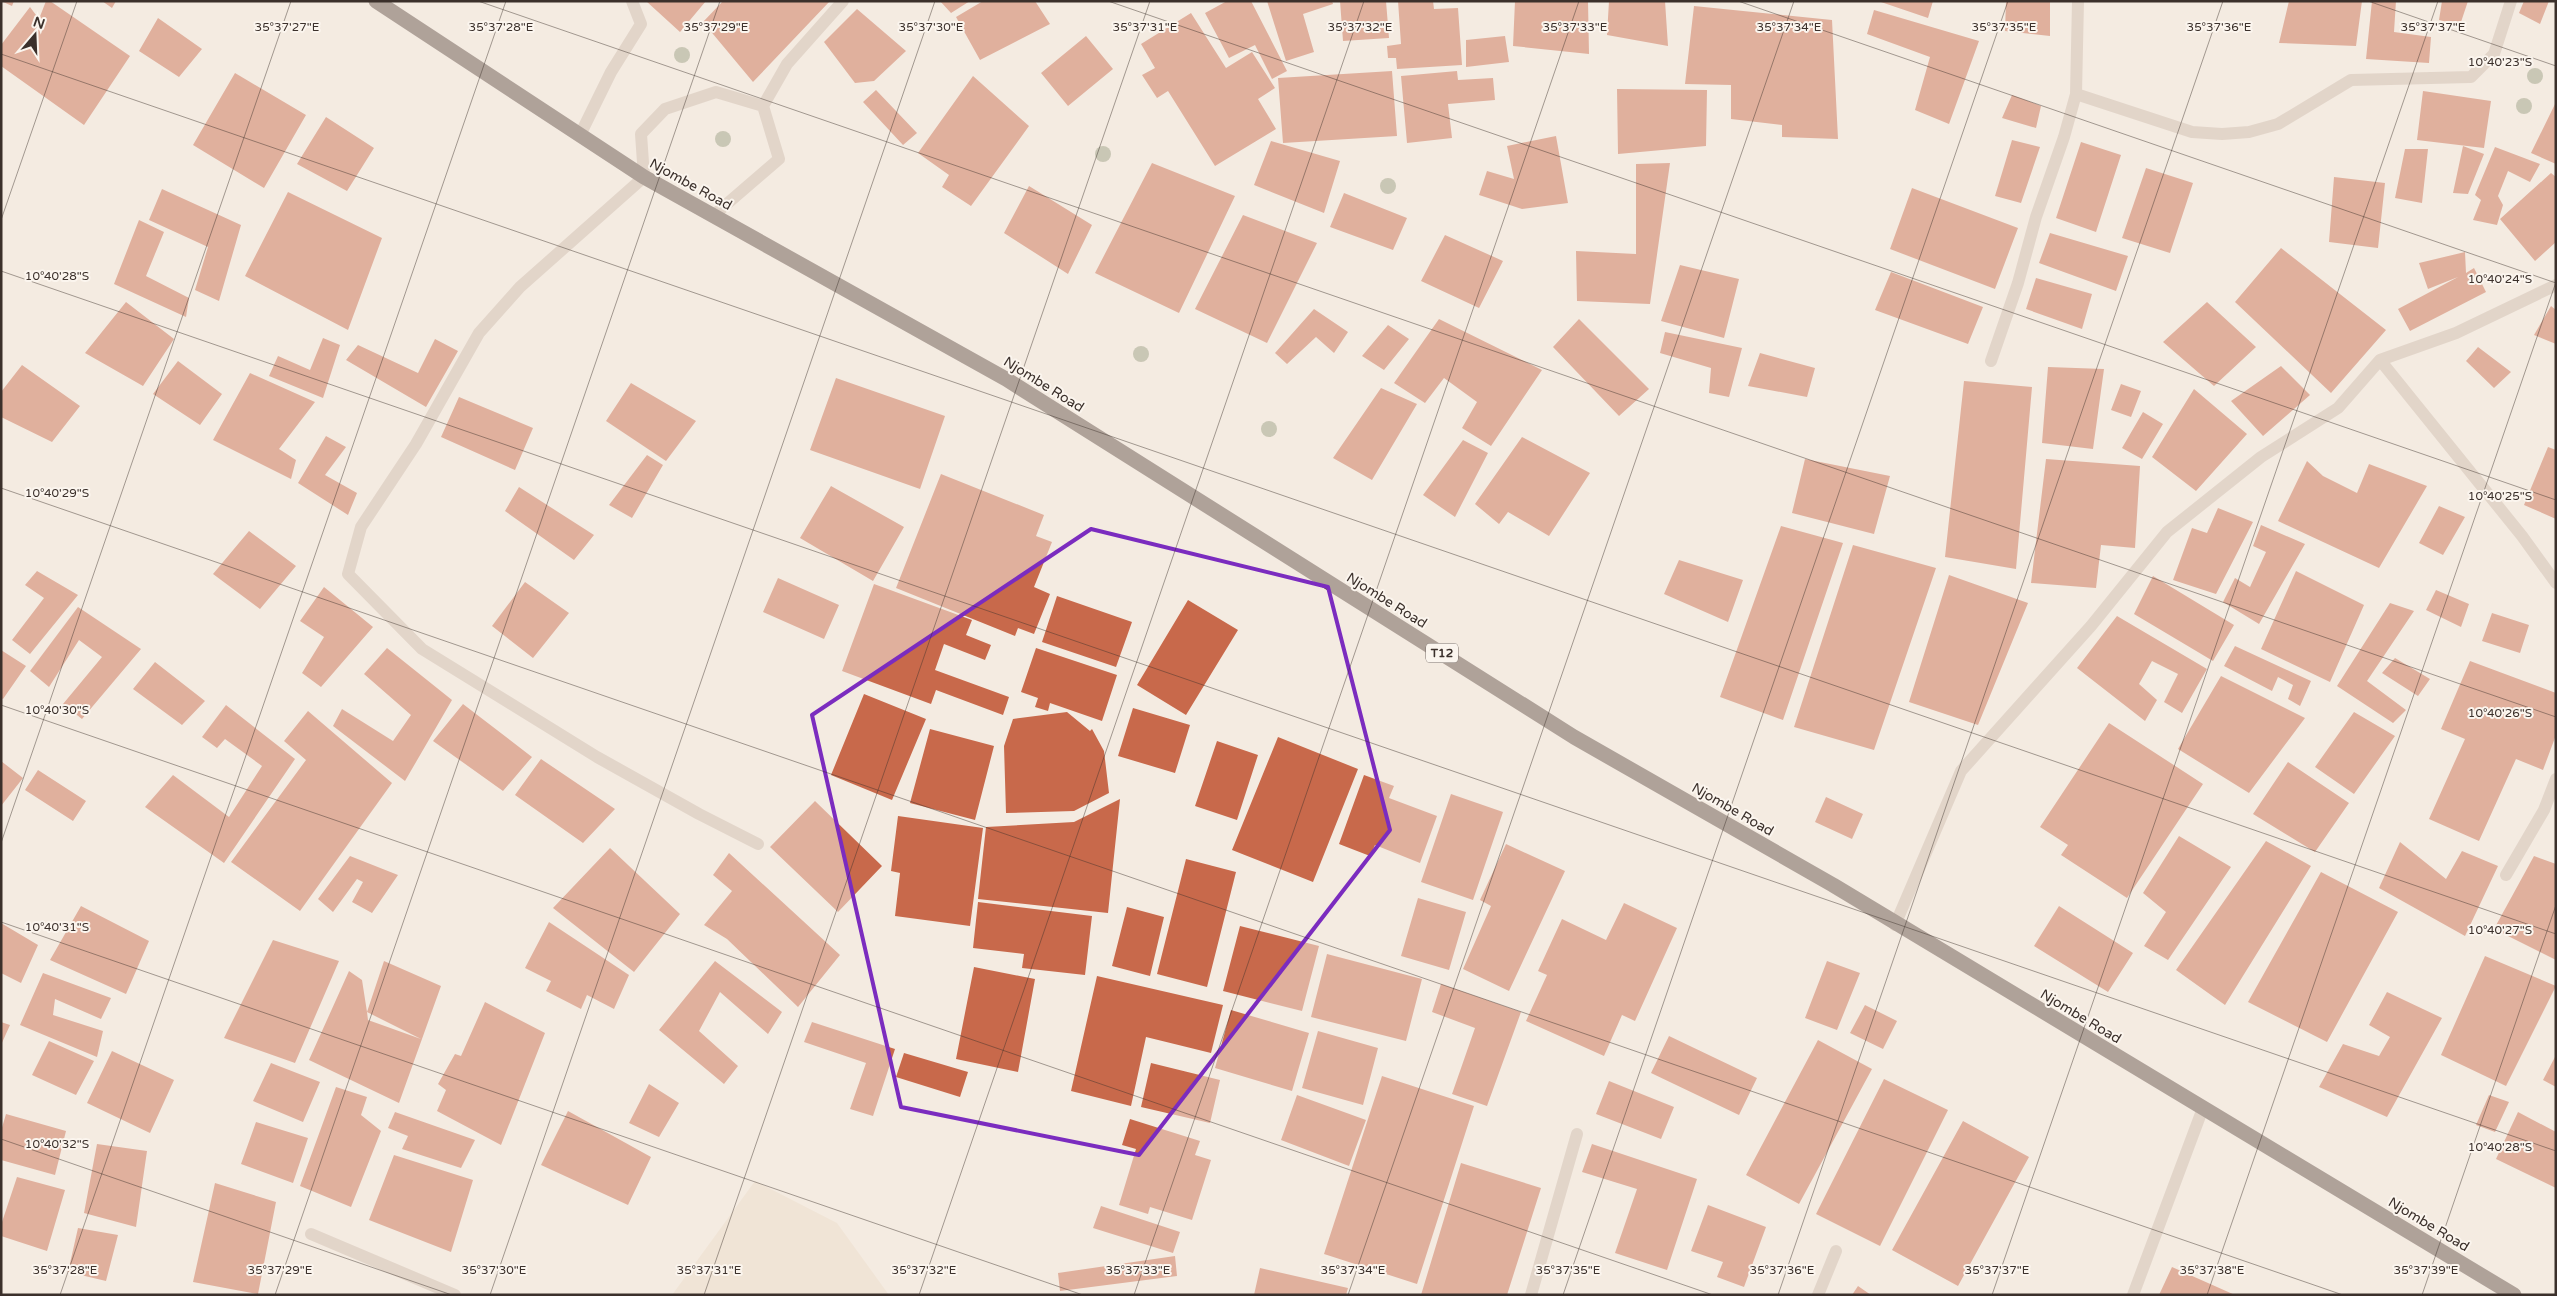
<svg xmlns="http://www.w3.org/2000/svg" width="2557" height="1296" font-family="'Varela Round',sans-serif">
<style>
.plaza{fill:#ecdcc8}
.building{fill:#c8694b}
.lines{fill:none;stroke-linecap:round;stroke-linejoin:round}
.street{stroke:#cdbbac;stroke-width:12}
.highway{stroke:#5c4a42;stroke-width:15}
.tree{fill:#969b7f}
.marked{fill:none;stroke:#7b2cbf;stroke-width:4;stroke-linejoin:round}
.ticks{fill:none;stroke:#3b302b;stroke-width:1;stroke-opacity:0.45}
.labels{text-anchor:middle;stroke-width:4;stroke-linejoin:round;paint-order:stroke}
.shield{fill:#fbf5ee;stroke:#756b66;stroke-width:1}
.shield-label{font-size:12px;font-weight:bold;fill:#3b302b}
.street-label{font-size:14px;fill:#3b302b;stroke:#fbf5ee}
.ticks-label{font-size:12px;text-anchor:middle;fill:#3b302b;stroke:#fbf5ee;stroke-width:4;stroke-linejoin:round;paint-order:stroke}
</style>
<rect width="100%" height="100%" fill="#f4ebe1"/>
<path class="plaza" d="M755,1181l82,42 52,72h-217z"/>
<path class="building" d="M1,1h13l-2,5z
M46,1h4l80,55 -46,69 -83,-59v-21l29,-38 9,12z
M102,1h14l-4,7z
M646,1h60l-26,31z
M723,1h107l-77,81 -50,-60z
M940,1h30l-19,12z
M983,1h52l15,23 -70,36 -24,-43z
M1227,1h24l36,70 -15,8 -17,-34 -26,13 -24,-45z
M1267,1h65l1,3 -30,10 11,38 -28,9z
M1340,1h46l3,37 -46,3z
M1398,1h35l1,8 24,-1 4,57 -65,4 -1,-11h-8l-1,-12 14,-2z
M1515,1h73l1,53 -76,-8z
M1609,1h56l3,45 -61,-11z
M1878,1h55l-5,17z
M2006,1h44v35l-45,-5z
M2289,1h73l-6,45 -77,-3z
M2372,1h24l-2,31 37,5 -2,26 -63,-4z
M2442,1h26l-8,24 -21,-5z
M2524,1h25l-9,23 -21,-11z
M1694,6l138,14 6,119 -56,-2v-12l-51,-6v-34l-46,-1z
M857,9l49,42 -32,30 -19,2 -31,-41z
M1874,10l105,31 -30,83 -34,-14 15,-53 -63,-23z
M1191,13l35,55 26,-16 23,36 -17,11 18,30 -61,37 -47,-75 -11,7 -15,-23 13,-7 -14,-24z
M158,18l44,31 -23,28 -40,-26z
M1086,36l27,33 -45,37 -27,-33z
M1505,36l4,26 -43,5v-27z
M1392,71l5,65 -114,7 -5,-65z
M1457,71l1,9 35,-2 2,22 -47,4 4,34 -45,5 -6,-67z
M235,73l71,42 -42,73 -71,-43z
M973,76l56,50 -58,80 -29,-19 7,-12 -31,-22z
M1617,89l90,1 -1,56 -88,8z
M876,90l41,43 -14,12 -40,-43z
M2423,91l68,10 -7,47 -67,-8z
M2012,95l29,11 -5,22 -34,-10z
M2556,102v62l-25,-11z
M326,117l48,31 -27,43 -50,-27z
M1556,136l12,67 -46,6 -43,-14 8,-24 27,8 -7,-33z
M2012,140l28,7 -19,56 -26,-7z
M1271,141l69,20 -16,52 -70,-28z
M2081,142l40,13 -25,77 -40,-14z
M2463,146l21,8 -16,40 -15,-1z
M2495,147l45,17 -10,18 -22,-11 -10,25 5,9 -6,20 -24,-5 8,-20 -6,-5z
M2405,149h23l-6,54 -27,-5z
M1152,163l83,33 -56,117 -84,-40z
M1670,163l-20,141 -73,-3 -1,-50 60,3v-90z
M2146,168l47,15 -23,70 -48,-15z
M2551,173l5,4v65l-21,19 -35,-42z
M2334,177l51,6 -7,65 -49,-6z
M1029,186l63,39 -24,49 -64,-41z
M1912,188l106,40 -23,61 -105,-40z
M162,189l79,36 -22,76 -24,-11 13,-43 -59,-27z
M288,192l94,46 -34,92 -103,-54z
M1344,193l63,25 -14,32 -63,-23z
M1243,215l74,28 -50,100 -72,-34z
M139,220l25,12 -18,44 43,22 -3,19 -72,-33z
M2050,233l78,23 -12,35 -77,-28z
M1445,235l58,26 -24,47 -58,-27z
M2281,248l105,82 -55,63 -96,-91z
M2465,252l1,21 8,-5 12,24 -76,39 -12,-22 60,-32 -30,12 -9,-26z
M1680,265l59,14 -15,59 -63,-17z
M1891,272l92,35 -15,37 -93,-34z
M2036,278l56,16 -10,35 -56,-20z
M126,302l48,37 -31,47 -58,-33z
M2207,302l49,45 -42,39 -51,-44z
M2551,306l5,4v34l-22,-9z
M1314,309l34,23 -14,21 -18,-16 -29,27 -12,-11z
M1439,319l103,51 -51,76 -29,-18 15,-26 -33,-24 -19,25 -31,-20z
M1579,319l70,70 -30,27 -66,-69z
M1388,325l21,14 -25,31 -22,-14z
M1665,332l77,16 -13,49 -20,-4 2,-25 -51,-15z
M323,338l17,7 -17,53 -54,-22 9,-20 32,14z
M435,339l23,12 -32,56 -80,-47 12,-15 60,28z
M2478,347l33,25 -17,16 -28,-27z
M1760,353l55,15 -8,29 -59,-11z
M178,361l44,33 -22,31 -47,-31z
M22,365l58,41 -28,36 -51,-25v-25z
M2281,366l29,29 -47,41 -32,-35z
M2048,367l56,2 -11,80 -51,-6z
M250,373l65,29 -36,47 17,11 -5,19 -78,-39z
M836,378l109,38 -25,73 -110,-39z
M1964,381l68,6 -16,182 -71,-12z
M631,383l65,38 -30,40 -60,-40z
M2121,384l20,7 -10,26 -20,-7z
M1381,388l36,16 -45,76 -39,-22z
M2194,389l53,45 -51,57 -44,-34z
M459,397l74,31 -18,42 -74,-33z
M2143,412l20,12 -21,35 -20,-11z
M326,436l20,11 -21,28 32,18 -9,22 -50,-32z
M1522,437l68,36 -41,63 -41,-24 -9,12 -24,-20z
M1463,440l25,13 -33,64 -32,-22z
M2548,447l8,3v69l-32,-14z
M647,455l16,10 -31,53 -23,-13z
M1805,459l85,17 -16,58 -82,-21z
M2046,459l94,7 -5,82 -34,-3 -5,43 -65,-5z
M2307,461l16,15 34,17 12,-29 58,22 -48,82 -101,-47z
M941,474l103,41 -8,21 16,6 -18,45 16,7 -16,40 -16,-6 -3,8 -119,-48z
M831,486l73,41 -31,54 -73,-43z
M519,487l75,48 -20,25 -69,-49z
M2439,506l26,11 -22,38 -24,-12z
M2218,508l35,14 -37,72 -43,-14 19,-52 15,5z
M2261,525l44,19 -46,80 -36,-22 12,-24 15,9 16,-35 -13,-6z
M1781,526l62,17 -60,177 -63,-23z
M249,531l47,35 -36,43 -47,-35z
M1853,545l83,23 -62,182 -80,-23z
M1679,560l64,20 -15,42 -64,-28z
M37,571l41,24 -48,59 -18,-14 32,-42 -19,-13z
M2296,571l68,34 -34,77 -69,-33z
M1949,575l79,28 -50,122 -69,-23z
M2153,576l81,49 -21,36 -79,-47z
M778,578l61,27 -15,34 -61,-27z
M525,582l44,31 -36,45 -41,-32z
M874,584l98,36 -6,15 25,10 -6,15 -41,-16 -9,26 74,27 -6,18 -67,-25 -5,14 -89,-33z
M324,587l49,40 -52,60 -19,-14 22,-36 -24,-16z
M2436,590l33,14 -8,23 -35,-17z
M1057,596l75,26 -16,45 -74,-25z
M1188,600l50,30 -52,85 -49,-30z
M2390,603l24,8 -47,70 39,29 -13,13 -56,-37z
M78,607l63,42 -59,70 -19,-15 39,-47 -23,-17 -30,47 -19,-16z
M2492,613l37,12 -9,28 -38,-12z
M2117,616l90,53 -25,44 -18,-11 14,-28 -26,-13 -13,23 18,16 -12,21 -68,-53z
M2235,646l76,35 -11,25 -12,-7 5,-14 -15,-8 -6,14 -48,-25z
M387,648l65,52 -47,81 -72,-55 9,-17 51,32 18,-26 -47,-41z
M1036,648l81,27 -15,46 -52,-18 -2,8 -13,-4 3,-9 -17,-6z
M1,650l25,16 -23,33 -2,-1z
M2395,658l35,21 -12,17 -36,-23z
M2470,661l86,32v42l-13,35 -27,-11 -37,82 -50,-22 36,-80 -24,-10z
M155,662l50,39 -23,24 -49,-36z
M2221,676l84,42 -56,75 -71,-44z
M864,694l62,25 -34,81 -61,-25z
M463,704l69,53 -29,34 -70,-50z
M226,705l69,54 -71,104 -79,-56 28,-32 56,42 33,-51 -37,-27 -8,9 -15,-11z
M1133,708l57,17 -15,48 -57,-17z
M308,711l84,72 -92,128 -69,-49 75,-102 -22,-19z
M1067,712l23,19 2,-2 12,22 5,42 -35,18 -68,2 -2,-67 9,-27z
M2354,712l41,24 -41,58 -39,-27z
M2109,723l94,61 -76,114 -66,-43 7,-10 -28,-18z
M930,729l64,17 -19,74 -65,-17z
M1278,737l80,32 -45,113 -81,-32z
M1217,741l41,14 -21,65 -42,-14z
M541,759l74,50 -32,34 -68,-48z
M1,761l22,17 -22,28z
M2288,762l61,41 -34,49 -62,-38z
M38,770l48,31 -13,20 -48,-31z
M1364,775l30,11 -5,12 48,18 -17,47 -45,-18 -5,11 -31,-12z
M1451,794l52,18 -30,88 -52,-18z
M1826,797l37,17 -11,25 -37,-17z
M1120,799l-12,114 -130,-14 8,-72 88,-5z
M815,801l67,65 -44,46 -68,-65z
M898,816l85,12 -13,98 -75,-10 5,-43 -9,-2z
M2179,836l52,31 -63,93 -24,-14 22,-34 -23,-19z
M2266,841l45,25 -86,139 -49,-35z
M2400,842l46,37 16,-28 36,15 -33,70 -86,-48z
M1506,844l59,27 -56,120 -46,-22 28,-63 -11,-6z
M610,848l70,66 -46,58 -81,-64z
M729,853l111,102 -42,52 -71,-68 -23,-14 28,-34 -19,-16z
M350,856l48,19 -26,38 -20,-11 11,-20 -6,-3 -24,33 -15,-13z
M2534,856l22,8v96l-62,-31z
M1186,859l50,13 -29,115 -50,-13z
M2321,872l77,40 -71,130 -79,-40z
M1418,898l48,14 -17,58 -48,-14z
M978,902l114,14 -7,59 -63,-7 2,-14 -51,-6z
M1624,903l53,25 -42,93 -13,-6 -18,41 -78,-35 21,-46 -9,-4 24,-52 44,21z
M81,906l68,35 -23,53 -76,-34z
M2059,906l74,47 -25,39 -74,-46z
M1127,907l37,10 -14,59 -38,-10z
M549,922l80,53 -15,34 -27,-14 -6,14 -35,-18 5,-10 -26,-13z
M1,923l37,22 -17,38 -20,-10z
M1240,926l79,20 -17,65 -79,-20z
M273,940l66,21 -44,102 -71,-25z
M1327,954l95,25 -16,62 -95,-24z
M2485,956l71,30 -50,100 -65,-31z
M384,961l57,25 -42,117 -90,-43 40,-89 13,9 5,32 1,8 53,19 -54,-27z
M715,961l67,51 -14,22 -48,-42 -21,39 39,35 -14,18 -65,-54z
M1827,961l33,12 -23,57 -32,-12z
M974,967l61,12 -17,93 -62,-13z
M43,973l68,25 -10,21 -46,-20 -2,16 50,16 -6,26 -77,-32z
M1097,976l126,29 -12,48 -65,-16 -15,69 -60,-15z
M1441,984l80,28 -34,94 -35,-12 23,-66 -43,-16z
M2387,992l55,26 -55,99 -68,-30 24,-43 36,12 11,-19 -21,-12z
M485,1002l60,31 -44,112 -64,-34 9,-21 -8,-6 17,-30 6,2z
M1865,1005l32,16 -14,28 -33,-16z
M1231,1010l78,23 -17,58 -77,-23z
M1,1022l9,3 -9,20z
M812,1022l83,27 -22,67 -23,-7 16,-46 -62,-21z
M1318,1031l60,17 -15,57 -61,-17z
M1669,1036l88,42 -18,37 -88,-42z
M1818,1040l54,29 -73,135 -53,-29z
M49,1041l45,20 -18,34 -44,-20z
M112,1051l62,29 -24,53 -63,-30z
M904,1053l64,19 -8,25 -64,-20z
M2556,1055v32l-13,-7z
M271,1063l49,19 -17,40 -50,-21z
M1151,1063l69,17 -10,43 -69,-16z
M1382,1076l92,30 -57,178 -93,-30z
M1884,1079l64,31 -68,136 -64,-32z
M1609,1081l65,26 -13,32 -65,-25z
M649,1084l30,19 -20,34 -30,-14z
M336,1087l31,10 -6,18 20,16 -30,76 -51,-21z
M1297,1095l69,25 -17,46 -68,-26z
M2489,1095l20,7 -14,30 -19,-7z
M568,1111l83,46 -23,48 -87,-40z
M395,1112l80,28 -14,28 -59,-19 6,-13 -20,-8z
M2518,1112l38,20v56l-60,-29z
M6,1114l60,17 -11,44 -54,-15v-29z
M1130,1119l70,22 -5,14 16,5 -19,60 -42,-13 -2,7 -29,-9 17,-56 -14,-4z
M1963,1121l66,36 -71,129 -66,-36z
M256,1122l52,16 -15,45 -52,-19z
M97,1144l50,7 -11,76 -52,-14z
M1592,1144l105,35 -30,91 -52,-17 22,-64 -55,-17z
M394,1155l79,25 -22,72 -82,-32z
M1461,1163l80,25 -34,107h-86z
M17,1177l48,13 -18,61 -46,-15v-11z
M215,1183l61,19 -18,92 -65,-12z
M1708,1205l58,22 -22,60 -27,-10 6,-15 -32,-11z
M1101,1206l79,26 -7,21 -80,-25z
M78,1228l40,7 -12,46 -38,-9z
M1175,1256l2,20 -117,15 -2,-18z
M2172,1267l63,28h-76z
M1260,1268l88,20 -2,7h-92z
M1858,1286l13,9h-19z"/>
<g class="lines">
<path class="street" d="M2076,94l116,38 30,2 27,-2 29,-8 73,-44 120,-3 23,-23 17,-53
M580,135l31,-63 30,-48 -9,-23
M714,215l65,-56 -16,-53 24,-42 56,-63
M2380,360l142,176 34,47
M1991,361l27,-78 18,-66 28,-80 12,-43 2,-93
M758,844l-59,-30 -102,-57 -175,-108 -74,-75 13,-47 55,-83 63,-111 41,-46 124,-110 -3,-43 24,-25 51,-17 47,14
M2506,875l38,-65 12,-31
M1895,925l66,-154 130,-145 76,-94 94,-75 77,-49 42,-48 76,-27 100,-48
M311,1234l144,61
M1531,1295l46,-161
M1818,1295l18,-44
M2133,1295l70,-187"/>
<path class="highway" d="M376,1l268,176 362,202 568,358 259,148 681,410"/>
</g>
<g class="tree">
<circle cx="682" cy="55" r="8"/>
<circle cx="2535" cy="76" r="8"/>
<circle cx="2524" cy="106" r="8"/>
<circle cx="723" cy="139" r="8"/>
<circle cx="1103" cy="154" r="8"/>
<circle cx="1388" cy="186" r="8"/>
<circle cx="1141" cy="354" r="8"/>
<circle cx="1269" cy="429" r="8"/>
</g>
<path d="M0 0H2557V1296H0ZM1091,529l237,58 62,243 -251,325 -238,-48 -89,-392z" fill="#f4ebe1" fill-opacity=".55" fill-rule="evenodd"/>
<path class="marked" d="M1091,529l237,58 62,243 -251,325 -238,-48 -89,-392z"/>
<path class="ticks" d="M478,1l2078,716M1108,1l1448,499M1738,1l818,282M2368,1l188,65M1,54l2555,880M1,220l76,-219M1,271l2555,880M1,488l2342,807M1,705l1712,590M1,843l290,-842M1,922l1082,373M1,1139l451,156M60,1295l446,-1294M275,1295l445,-1294M490,1295l445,-1294M704,1295l446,-1294M919,1295l445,-1294M1134,1295l445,-1294M1348,1295l446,-1294M1563,1295l445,-1294M1778,1295l445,-1294M1992,1295l446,-1294M2207,1295l349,-1013M2422,1295l134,-390"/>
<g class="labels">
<rect class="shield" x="1426" y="643.5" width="32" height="19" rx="4"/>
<g class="shield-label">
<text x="1442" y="657">T12</text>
</g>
<g class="street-label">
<text transform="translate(691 184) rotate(29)" y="5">Njombe Road</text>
<text transform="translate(1044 384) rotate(32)" y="5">Njombe Road</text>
<text transform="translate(1387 600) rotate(32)" y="5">Njombe Road</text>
<text transform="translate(1733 809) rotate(30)" y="5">Njombe Road</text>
<text transform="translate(2081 1016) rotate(31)" y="5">Njombe Road</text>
<text transform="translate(2429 1224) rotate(31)" y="5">Njombe Road</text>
</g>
</g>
<g class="ticks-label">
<text x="287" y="31">35°37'27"E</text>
<text x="501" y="31">35°37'28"E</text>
<text x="716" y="31">35°37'29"E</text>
<text x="931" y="31">35°37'30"E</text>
<text x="1145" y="31">35°37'31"E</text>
<text x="1360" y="31">35°37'32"E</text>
<text x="1575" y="31">35°37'33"E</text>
<text x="1789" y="31">35°37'34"E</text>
<text x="2004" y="31">35°37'35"E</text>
<text x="2219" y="31">35°37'36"E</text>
<text x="2433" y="31">35°37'37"E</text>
<text x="2500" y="66">10°40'23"S</text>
<text x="57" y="280">10°40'28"S</text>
<text x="2500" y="283">10°40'24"S</text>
<text x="57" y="497">10°40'29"S</text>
<text x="2500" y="500">10°40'25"S</text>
<text x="57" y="714">10°40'30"S</text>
<text x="2500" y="717">10°40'26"S</text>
<text x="57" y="931">10°40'31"S</text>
<text x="2500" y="934">10°40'27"S</text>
<text x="57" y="1148">10°40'32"S</text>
<text x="2500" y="1151">10°40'28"S</text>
<text x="65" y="1274">35°37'28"E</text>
<text x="280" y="1274">35°37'29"E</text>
<text x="494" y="1274">35°37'30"E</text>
<text x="709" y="1274">35°37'31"E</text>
<text x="924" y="1274">35°37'32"E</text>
<text x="1138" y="1274">35°37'33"E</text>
<text x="1353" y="1274">35°37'34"E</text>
<text x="1568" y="1274">35°37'35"E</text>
<text x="1782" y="1274">35°37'36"E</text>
<text x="1997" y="1274">35°37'37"E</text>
<text x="2212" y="1274">35°37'38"E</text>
<text x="2426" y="1274">35°37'39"E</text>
</g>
<rect width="2557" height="1296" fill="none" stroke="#3b302b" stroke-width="5"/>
<g transform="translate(35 35) rotate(19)" stroke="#fbf5ee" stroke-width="4" paint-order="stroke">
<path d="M0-4L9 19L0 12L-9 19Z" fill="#3b302b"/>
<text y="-8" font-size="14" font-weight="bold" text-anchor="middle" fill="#3b302b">N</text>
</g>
</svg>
